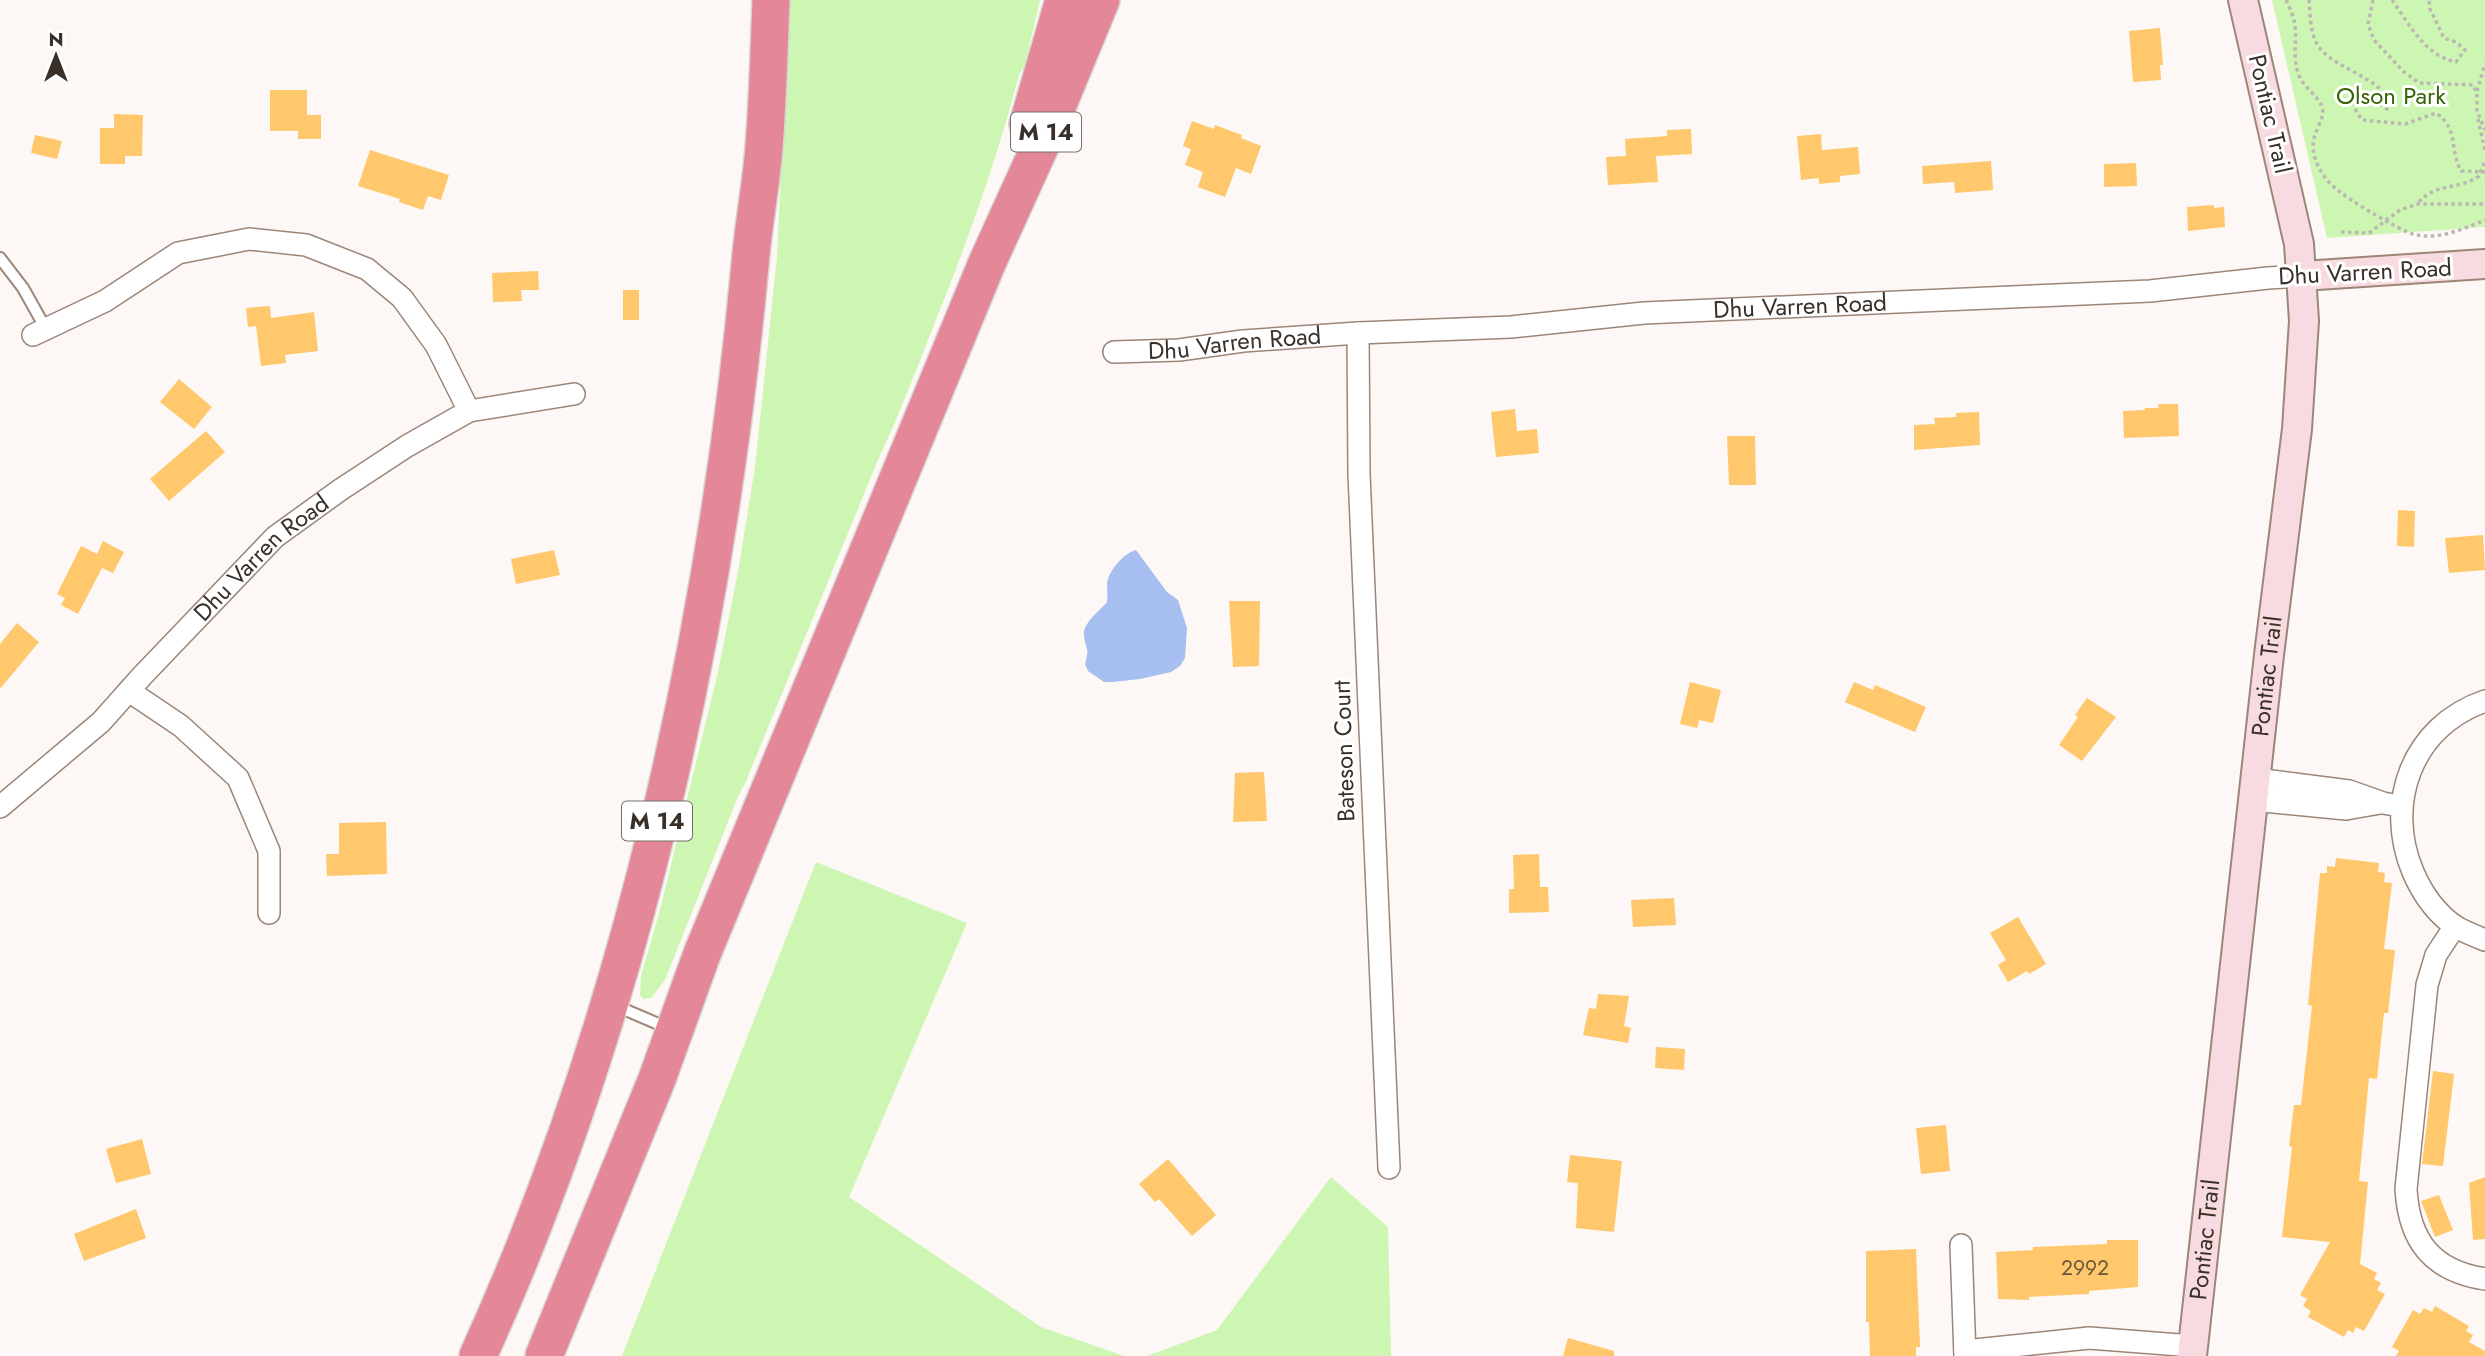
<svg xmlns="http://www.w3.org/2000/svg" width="2485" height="1356" font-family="Jost,sans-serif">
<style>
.green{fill:#ccf6b2}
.water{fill:#a6bef0}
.building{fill:#ffc86d}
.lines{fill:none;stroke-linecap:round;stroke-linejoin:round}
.lane-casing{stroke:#9b8677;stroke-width:14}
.street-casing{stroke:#9b8677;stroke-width:24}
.secondary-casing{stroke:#9b8677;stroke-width:32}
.highway-casing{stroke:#d7d6d4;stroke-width:40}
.path{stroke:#bdb7b3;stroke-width:3.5;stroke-dasharray:3.5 3.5;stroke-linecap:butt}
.lane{stroke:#fff;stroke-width:10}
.street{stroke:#fff;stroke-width:21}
.secondary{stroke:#f7dbe0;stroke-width:28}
.highway{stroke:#e48899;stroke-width:37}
.labels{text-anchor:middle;stroke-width:6;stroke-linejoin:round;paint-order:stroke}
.number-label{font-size:21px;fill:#6a563a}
.shield{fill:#fff;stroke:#746e69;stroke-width:2}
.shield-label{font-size:23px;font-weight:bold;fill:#383029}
.park-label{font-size:24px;fill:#356205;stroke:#fff}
.street-label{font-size:24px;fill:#383029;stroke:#fff}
</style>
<rect width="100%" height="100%" fill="#fdf8f5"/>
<path class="green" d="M789,0h251l-15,64 -6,11c-22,84 -51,166 -84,247 -18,46 -36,93 -57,138l-132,321 -9,18 -72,181 -14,18 -8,1 -3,-4 1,-19 19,-66 58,-238 21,-106 16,-99 22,-210z
M2272,0h213v227l-158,11z
M816,862l151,61 -118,274 192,130 83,29h-502z
M1331,1177l57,50 3,129h-244l70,-26z"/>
<path class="water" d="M1136,550l31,42 11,8 9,28 -2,30 -5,8 -9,6 -31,7 -27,3h-9l-16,-11 -3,-7c5,-17 1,-13 -1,-28 -2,-13 16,-25 23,-34 1,-6 0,-12 0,-18 1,-13 17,-31 29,-34z"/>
<path class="building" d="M2160,28l3,37h-3l1,15 -28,2 -4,-51z
M270,90h37v25h14v24h-23v-8h-28z
M114,114l29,1 -1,41h-17v8h-25v-36h14z
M1192,121l22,8 1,-4 27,10 -1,3 20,8 -10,28 -15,-6 -11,29 -27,-10 5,-15 -18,-7 6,-16 -8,-3z
M1691,129l1,25 -36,2 2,26 -50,3 -2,-28 20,-1 -1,-17 42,-3v-6z
M1821,134l1,16 36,-3 2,27 -20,2v6l-21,2v-6l-18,2 -4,-44z
M35,135l27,6 -5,18 -26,-6z
M370,150l79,25 -8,25 -13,-4 -5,14 -24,-8 1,-3 -42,-13z
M1991,161l2,29 -38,3 -1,-11 -31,2 -1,-18z
M2136,163l1,23 -33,1v-23z
M2214,205v3l10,-1 1,20 -37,4 -1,-24z
M538,271l1,19h-18l1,11 -29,1 -1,-29z
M623,290h16v30h-16z
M270,306l1,12 43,-6 4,39 -33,4 1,8 -25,3 -5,-40 -8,1 -2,-19z
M179,379l33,28 -18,22 -34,-27z
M2158,404h20l1,32 -55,2 -1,-27 22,-1v-2h14z
M1515,409l2,22 20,-2 2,24 -43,4 -5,-45z
M1979,412l1,33 -66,5v-25l21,-1 -1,-6 22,-1v-4z
M206,431l19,21 -56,49 -19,-22z
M1727,436h28l1,49h-27z
M2398,510l17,1 -1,36 -17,-1z
M2483,535l2,35 -36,3 -4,-35z
M103,541l21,11 -11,21 -11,-5 -24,46 -17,-9 4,-7 -8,-4 24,-48 16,8z
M554,550l6,25 -44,9 -5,-25z
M1229,601h31l-1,65 -26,1z
M17,623l22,19 -39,47v-45z
M1690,682l31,8 -8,33 -14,-3 -2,8 -17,-4z
M1854,682l19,8 2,-5 51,22 -11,25 -70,-30z
M2087,698l29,19 -34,44 -23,-16 19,-28 -3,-2z
M1264,772l3,49 -34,1 2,-49z
M386,822l1,52 -60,2 -1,-22h13v-31z
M1539,854l1,33h8l1,25 -40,1v-24h5l-1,-34z
M2336,858l43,5 -1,9 7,1 -1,9 8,1 -8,66 11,1 -7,63h-4l-7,66 -8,-1 -10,103 9,1 -8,82 17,9 -3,6 7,4 -4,7 8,4 -21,37 -8,-4 -3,6 -5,-3 -4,7 -36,-20 3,-6 -8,-5 4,-7 -7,-4 30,-53 -48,-5 10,-90 -3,-1 5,-41h7l11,-99 -4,-1 12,-132h7v-7l8,1z
M1674,898l2,27 -43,2 -2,-27z
M2018,917l28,47 -17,10 -2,-3 -19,11 -10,-17 8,-5 -16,-27z
M1598,994l31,2 -5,30 7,2 -3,15 -45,-8 6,-27 7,1z
M1656,1047l29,2 -1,21 -29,-2z
M2433,1071l21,3 -11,92 -21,-2z
M1946,1125l4,46 -29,3 -5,-46z
M142,1139l9,35 -35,9 -10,-34z
M1570,1155l52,6 -8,71 -38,-4 2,-45 -11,-1z
M1168,1159l48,56 -24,21 -33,-37 -4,3 -16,-18z
M2485,1177v62l-12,1 -4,-57z
M2439,1195l14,35 -18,7 -14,-36z
M136,1209l10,29 -62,23 -10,-27z
M2107,1240h31v47l-49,4v3l-60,3v3l-31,-1 -2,-47 37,-2v-3l74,-3z
M1916,1249l4,98h-4v9h-46l-1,-34h-3v-71z
M2435,1306l34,20 -3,5 7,4 -4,7 16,9v5h-89l3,-5 -7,-4 21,-37 7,4 4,-6 8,4z
M1568,1338l46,13v5h-51z"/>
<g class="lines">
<defs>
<path id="lane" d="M0,258l23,30 23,41
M614,1005l56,24"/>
<g id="street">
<path d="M1358,333l1,141 30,694"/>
<path d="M33,335l72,-34 73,-48 71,-14 57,6 61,24 35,29 34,47 33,66"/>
<path id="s1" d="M1114,352l65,-2 64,-9 115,-8 153,-6 133,-14 506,-22 118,-13 34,-2"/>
<path d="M129,691l52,35 57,52 31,73v62"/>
<path d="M2485,701c-73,25 -101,102 -72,171 9,21 24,42 43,55 9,5 19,9 29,13"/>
<path d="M2256,779l93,12 34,12 17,3"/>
<path d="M2254,800l92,9 34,-6"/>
<path id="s2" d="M0,807l101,-85 41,-46 133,-139 65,-47 67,-44 62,-35 105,-17"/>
<path d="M2455,926l-19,29 -9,30 -21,204c3,53 27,82 79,90"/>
<path d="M1961,1245l4,111"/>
<path d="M1965,1351l124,-13 104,8"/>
</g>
<g id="secondary">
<path d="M2302,276l183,-12"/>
<path id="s3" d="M2192,1356l77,-701 28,-226 7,-108 -5,-77 -56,-244"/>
</g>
<path id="highway" d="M1028,124l36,-124
M478,1356c153,-337 238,-723 272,-1091 3,-39 11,-78 14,-118 4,-49 5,-98 7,-147
M544,1356l113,-277 45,-125 285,-691 60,-132 54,-131"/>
</defs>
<use href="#lane" class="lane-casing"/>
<use href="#street" class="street-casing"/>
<use href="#secondary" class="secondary-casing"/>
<use href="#highway" class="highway-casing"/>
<path class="path" d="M2286,0c3,6 6,13 8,20 4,17 -2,35 4,53 5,15 20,22 24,34 5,14 -15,27 -7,51 3,11 11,22 20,30 12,11 64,42 78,46 24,7 50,-5 72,-14
M2309,0c1,13 1,32 8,44 13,23 56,30 74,57l-4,8 -23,-14 -8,2 -2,10 8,13 43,4 31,-11c23,16 13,35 25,58l24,1
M2373,0l-5,24 6,16 29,31 16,12 54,2 4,8v18l8,19
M2392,0c18,25 32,55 64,62l9,-12 -9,-8 -12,-4 -14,-29 -1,-9
M2477,91l8,-27
M2478,119l7,32
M2419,202c18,-20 38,-11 60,-26l6,-16
M2341,232l28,1 31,-23 18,-6h67"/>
<use href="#lane" class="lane"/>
<use href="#street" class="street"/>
<use href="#secondary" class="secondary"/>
<use href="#highway" class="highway"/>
</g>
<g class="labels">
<g class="number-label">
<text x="2085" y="1275">2992</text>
</g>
<g class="shield">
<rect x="1011" y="112.5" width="70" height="39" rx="5"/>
<rect x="622" y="801.5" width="70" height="39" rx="5"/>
</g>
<g class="shield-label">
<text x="1046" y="140">M 14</text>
<text x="657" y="829">M 14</text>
</g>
<g class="park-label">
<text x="2391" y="104">Olson Park</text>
</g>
<g class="street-label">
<text transform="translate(2270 114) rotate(77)" y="8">Pontiac Trail</text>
<text transform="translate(2365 272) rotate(-3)" y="8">Dhu Varren Road</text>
<text dy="8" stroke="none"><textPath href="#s1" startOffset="688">Dhu Varren Road</textPath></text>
<text dy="8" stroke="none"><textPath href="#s1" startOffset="121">Dhu Varren Road</textPath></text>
<text dy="8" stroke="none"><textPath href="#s2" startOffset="362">Dhu Varren Road</textPath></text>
<text dy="8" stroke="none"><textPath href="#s3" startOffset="684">Pontiac Trail</textPath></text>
<text transform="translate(1344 751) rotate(-92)" y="8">Bateson Court</text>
<text dy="8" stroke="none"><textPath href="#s3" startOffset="117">Pontiac Trail</textPath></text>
</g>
</g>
<g transform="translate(56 56)" stroke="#ffffff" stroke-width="5" paint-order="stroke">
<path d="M0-5L12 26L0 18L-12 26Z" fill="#383029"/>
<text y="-10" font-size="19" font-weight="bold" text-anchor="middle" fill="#383029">N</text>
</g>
</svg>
